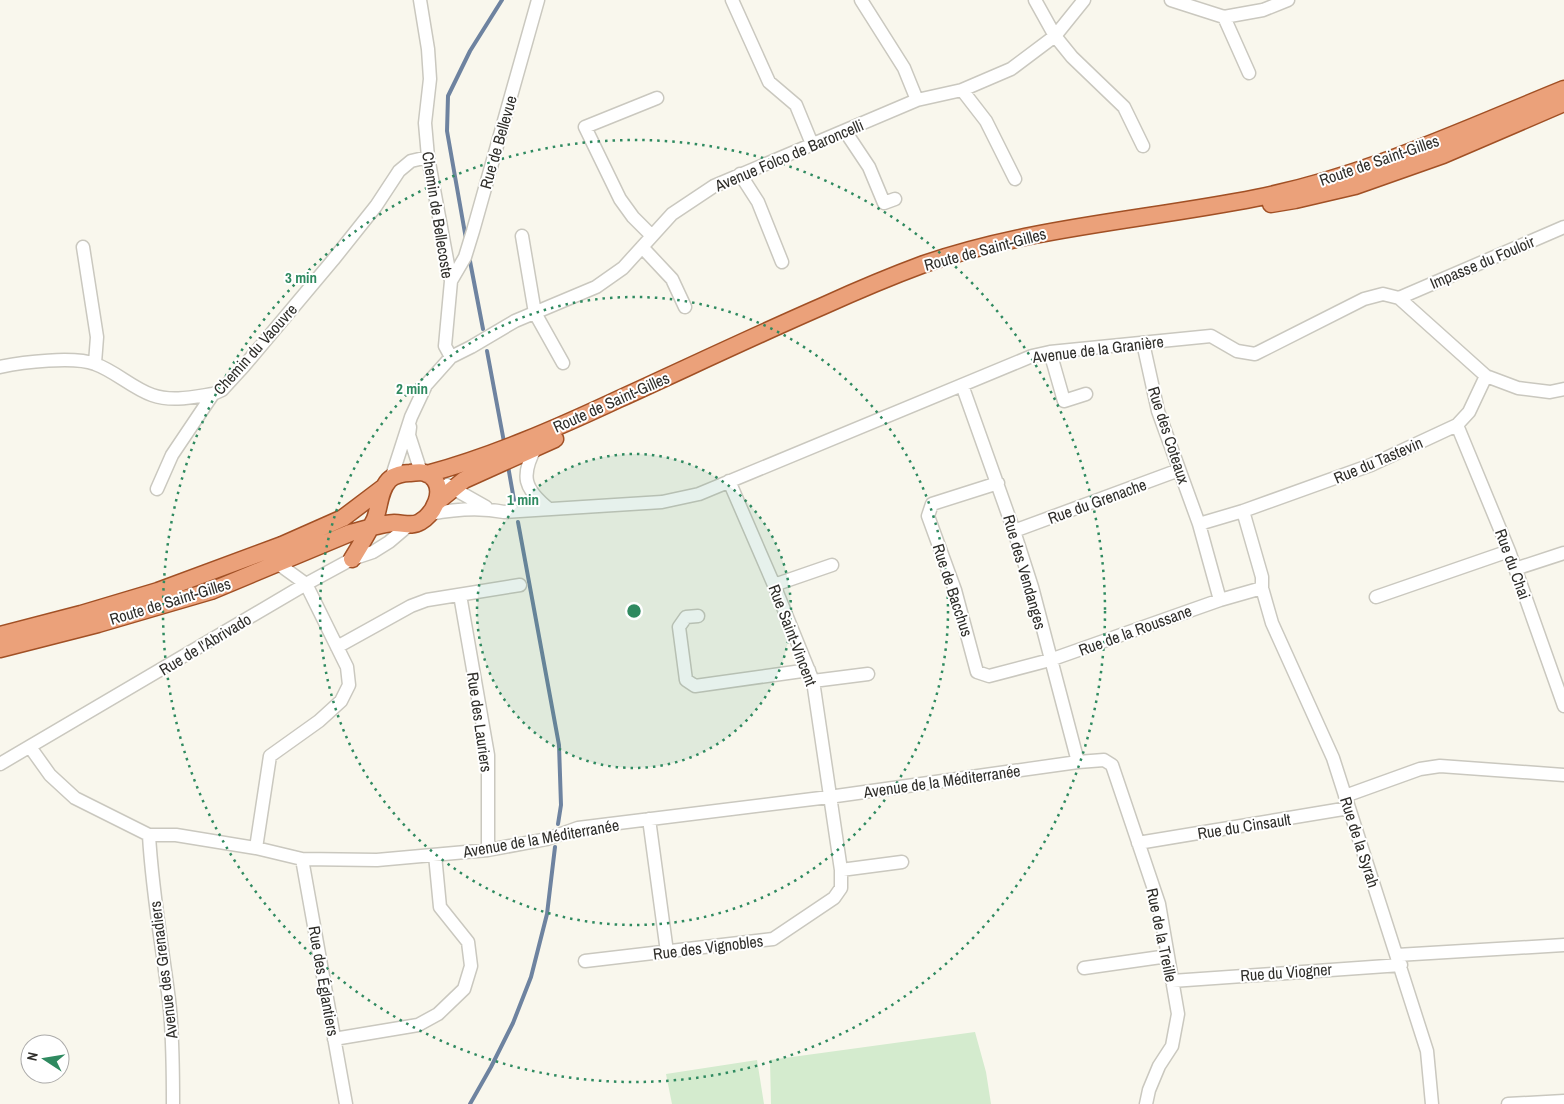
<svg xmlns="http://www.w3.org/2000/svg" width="1564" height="1104" font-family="'Archivo Narrow',sans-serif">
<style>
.green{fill:#d4ebce}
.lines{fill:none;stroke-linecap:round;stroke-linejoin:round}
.stream{stroke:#6e83a0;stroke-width:4}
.minor-casing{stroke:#cac8bf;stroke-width:15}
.major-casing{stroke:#a15025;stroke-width:19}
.minor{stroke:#fff;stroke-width:12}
.major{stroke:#eba17a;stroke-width:16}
.ring{fill:none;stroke:#2f8a60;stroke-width:2.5;stroke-dasharray:2.5 5}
.labels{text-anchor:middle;stroke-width:4;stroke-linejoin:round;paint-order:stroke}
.street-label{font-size:16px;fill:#2f2e2a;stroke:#fff}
.centre{fill:#2f8a60;stroke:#fff;stroke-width:2.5}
.ring-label{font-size:15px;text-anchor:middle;font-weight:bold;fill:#2f8a60;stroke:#fff;stroke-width:4;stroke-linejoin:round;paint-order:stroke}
</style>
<rect width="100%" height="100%" fill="#f9f7ed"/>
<path class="green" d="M975,1032l11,40 5,32h-220l-1,-44z
M757,1060l7,44h-92l-6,-30z"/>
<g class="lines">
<path class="stream" d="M466,239l-19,-108 1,-35 22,-45 32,-51
M469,256l14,73
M487,351l17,91
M508,466l6,34
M518,522l41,223 2,60 -3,19
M470,1104l21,-37 22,-44 18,-46 16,-63 8,-67"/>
<defs>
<path id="minor" d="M420,0l8,49 2,30 -5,44 3,34 23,124 -6,65 6,11
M732,0l37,82 27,23 16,39
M861,0l43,68 13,32
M1035,0l20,36 17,21 52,50 19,39
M1171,0l53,17 39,-7 25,-10
M1224,17l25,56
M962,90l24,31 29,58
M845,131l24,36 15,36 11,-4
M740,174l18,28 24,60
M522,236l13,77 28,50
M652,236l-19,-19 -13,-18 -35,-72 72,-29
M83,247l14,90 -2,26
M642,247l30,32 13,28
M451,281l14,-24 8,-26 65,-231
M1399,298l165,-71
M1143,343l15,68 41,113
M1050,352l14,49 22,-7
M0,367c23,-5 74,-11 95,-3 20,7 37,24 57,31 20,7 41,2 61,-1
M962,385l52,146 18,56 46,175
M1457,425l52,126 55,155
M410,427l-1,8 12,37
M536,447c-16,29 -12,42 13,62
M391,479l20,-62 15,-32 25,-28 20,-10 44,-26 81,-34 27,-19 49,-54 42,-28 203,-86 45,-10 49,-21 44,-33 29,-36
M998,483l-66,21 -4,12 27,74 22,82 12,4 61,-16 170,-60 42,-12v-11l-19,-66 -44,13 21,76
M447,485l39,22
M157,489l15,-34 41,-61 9,-4 22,-24 89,-106 43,-54 23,-35 12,-10 17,-4
M1243,511l128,-46 86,-40 12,-13 17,-36
M430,514c25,-5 49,-7 74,-2l158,-10 37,-8 333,-138 18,-4 161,-16 26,15 18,3 109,-55 19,-5 16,4 87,78 32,12 32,4 14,-3
M1014,531l165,-61
M1515,569l49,-16
M774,585l58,-20
M1262,588l10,35 61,135 94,293 5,53
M460,595l28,160v95
M1376,597l133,-46
M698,616l-12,1 -7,10 7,53 9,6 114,-16
M337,647l74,-41 16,-6 93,-15
M813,681l55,-7
M30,747l20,28 25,23 74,37h27l80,13 46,11 75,1 111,-10 59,-11 31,-11 251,-31 249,-35 26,-2 8,5 47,139 19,110 -6,32 -13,20 -10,24 -3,14
M0,764l306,-180 46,-25 21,-7 16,-10 20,-17
M1345,796l75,-27 20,-3 124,9
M649,819l18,133
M149,835c3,56 13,110 20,165 4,34 4,69 4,104
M1138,843l211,-35
M256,848l14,-92 49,-35 22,-20 8,-16 -2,-18 -41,-83 -29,-21
M302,859l44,245
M841,870l61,-8
M1397,955l167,-10
M585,961l188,-22 61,-41 7,-10v-18l-28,-189 -39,-96 -45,-104
M1084,968l84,-12
M1172,981l229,-16
M334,1039l84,-14 20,-11 26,-25 7,-23 -3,-24 -28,-35 -5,-52
M1508,1104l56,-3"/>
<path id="major" d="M1271,204l24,-4 60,-14 88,-31 121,-52
M427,474c66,-18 130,-46 192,-75 68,-31 135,-63 204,-93 33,-15 66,-29 101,-42 107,-37 221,-44 332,-66 107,-21 207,-68 308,-109
M437,502l27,-22 91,-41
M0,635l81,-21 77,-23 124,-46 61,-27 41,-31
M0,649l98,-25 113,-33 139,-58c12,-3 34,-10 44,-10 10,0 18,4 26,-1 14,-8 26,-32 12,-45 -6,-6 -14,-5 -22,-4 -6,0 -16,2 -21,7 -10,11 -9,26 -14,39 -7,14 -15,27 -23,40"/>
</defs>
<use href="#minor" class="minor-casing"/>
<use href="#major" class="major-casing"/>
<use href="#minor" class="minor"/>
<use href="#major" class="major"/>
</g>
<circle cx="634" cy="611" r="157" fill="#2f8a60" fill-opacity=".12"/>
<g class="ring">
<circle cx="634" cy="611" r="157"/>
<circle cx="634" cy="611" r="314"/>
<circle cx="634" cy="611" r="471"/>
</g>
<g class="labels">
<g class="street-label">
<text transform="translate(498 142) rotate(-74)" y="6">Rue de Bellevue</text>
<text transform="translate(789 155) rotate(-23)" y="6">Avenue Folco de Baroncelli</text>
<text transform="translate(1379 160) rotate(-19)" y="6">Route de Saint-Gilles</text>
<text transform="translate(438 215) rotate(81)" y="6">Chemin de Bellecoste</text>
<text transform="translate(985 249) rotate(-15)" y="6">Route de Saint-Gilles</text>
<text transform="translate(1482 262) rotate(-23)" y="6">Impasse du Fouloir</text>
<text transform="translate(255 349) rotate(-48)" y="6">Chemin du Vaouvre</text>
<text transform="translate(1098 349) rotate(-7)" y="6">Avenue de la Granière</text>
<text transform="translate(611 402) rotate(-24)" y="6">Route de Saint-Gilles</text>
<text transform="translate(1169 435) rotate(72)" y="6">Rue des Coteaux</text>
<text transform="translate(1378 460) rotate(-23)" y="6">Rue du Tastevin</text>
<text transform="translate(1097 501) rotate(-20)" y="6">Rue du Grenache</text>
<text transform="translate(1513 564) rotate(70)" y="6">Rue du Chai</text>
<text transform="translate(1025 572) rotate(74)" y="6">Rue des Vendanges</text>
<text transform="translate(953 590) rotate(72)" y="6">Rue de Bacchus</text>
<text transform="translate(170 601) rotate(-17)" y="6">Route de Saint-Gilles</text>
<text transform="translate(1135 630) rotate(-20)" y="6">Rue de la Roussane</text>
<text transform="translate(793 635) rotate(69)" y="6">Rue Saint-Vincent</text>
<text transform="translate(205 644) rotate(-31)" y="6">Rue de l'Abrivado</text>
<text transform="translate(480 722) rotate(82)" y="6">Rue des Lauriers</text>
<text transform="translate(942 781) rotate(-8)" y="6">Avenue de la Méditerranée</text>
<text transform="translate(1244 826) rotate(-9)" y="6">Rue du Cinsault</text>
<text transform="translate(541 838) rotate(-10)" y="6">Avenue de la Méditerranée</text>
<text transform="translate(1360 842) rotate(72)" y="6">Rue de la Syrah</text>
<text transform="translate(1162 935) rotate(78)" y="6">Rue de la Treille</text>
<text transform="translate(708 947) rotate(-7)" y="6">Rue des Vignobles</text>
<text transform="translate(163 970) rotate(-97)" y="6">Avenue des Grenadiers</text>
<text transform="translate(1286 972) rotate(-4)" y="6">Rue du Viogner</text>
<text transform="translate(324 981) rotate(80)" y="6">Rue des Églantiers</text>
</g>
</g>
<circle cx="634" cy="611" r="8" class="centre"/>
<g class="ring-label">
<text x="301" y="283">3 min</text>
<text x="412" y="394">2 min</text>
<text x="523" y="505">1 min</text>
</g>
<g transform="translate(45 1059) rotate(282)"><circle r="24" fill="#ffffff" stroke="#acabaa"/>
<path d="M0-4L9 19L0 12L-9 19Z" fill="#2f8a60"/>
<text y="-8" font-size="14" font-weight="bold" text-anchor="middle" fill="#2f2e2a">N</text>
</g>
</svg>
